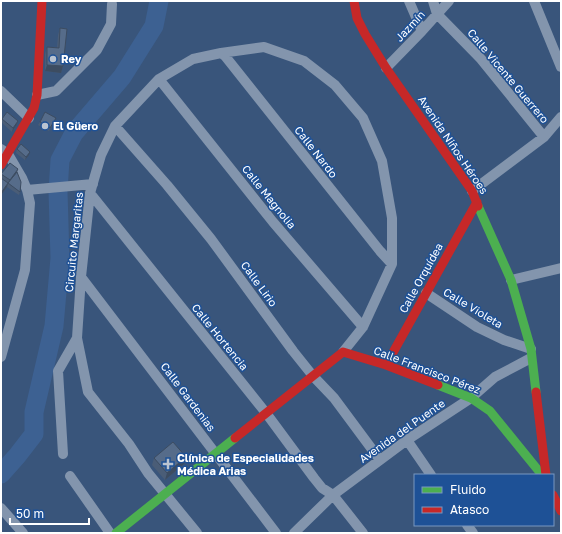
<svg xmlns="http://www.w3.org/2000/svg" width="562" height="534" font-family="'Golos Text',sans-serif">
<style>
.lines{fill:none;stroke-linecap:round;stroke-linejoin:round}
.river{stroke:#3d6192;stroke-width:19}
.street{stroke:#8395ad;stroke-width:10}
.fast{stroke:#4caf50;stroke-width:9}
.jam{stroke:#c62828;stroke-width:9}
.wall{fill:#4a5d77}
.shaded-wall{fill:#3c4c61}
.building{fill:#566c8a;stroke:#3c4c61}
.poi-dot{fill:#bac4d1;stroke:#1e5196;stroke-width:1.5}
.labels{text-anchor:middle;stroke-width:3;stroke-linejoin:round;paint-order:stroke}
.street-label{font-size:11px;fill:#fff;stroke:#1e5196}
.poi-label{font-size:11px;font-weight:bold;fill:#fff;stroke:#1e5196;text-anchor:start}
</style>
<rect width="100%" height="100%" fill="#39557b"/>
<g class="lines">
<path class="river" d="M1,474l16,-18 17,-22v-22l20,-86 6,-68 -2,-67 2,-31 14,-27 48,-56 32,-51 5,-25"/>
<path class="street" d="M409,1l13,30
M433,1l4,13 44,45 63,78
M534,1l27,66
M221,53l4,3 155,195 12,13
M386,68l36,-37 27,-30
M159,79l114,143 90,105
M1,91l28,27
M37,95l19,-4 41,-41 14,-26 1,-20
M115,126l52,59 44,54 82,112 20,25 21,22 46,62
M1,149l7,5 14,24 5,12 3,13 -5,67 -24,87
M27,190l66,-6
M472,191l72,-54 17,-20
M90,193l176,220 48,65 8,10 11,7 30,38
M81,277l195,256
M511,280l50,-12
M426,293l51,34 27,13 27,9
M407,440l24,35
M63,454l-5,-83 19,-33
M70,476l40,57
M1,508l22,25
M467,525l6,8
M197,533l-49,-60 -19,-29 -41,-52 -11,-54 4,-61 9,-84 11,-38 14,-29 44,-47 34,-20 28,-6 43,-6 40,14 31,24 28,33 19,43 10,57v46l-29,63 -20,25
M294,533l39,-38 74,-55 64,-42 24,-21 36,-19"/>
<path class="fast" d="M478,206l33,74 20,69 5,43
M438,385l33,13 19,13 52,64
M116,533l119,-95"/>
<path class="jam" d="M354,1l3,17 8,16 21,34 86,123 6,15
M1,165l33,-57 3,-13 5,-94
M386,365l91,-163
M536,392l10,83
M235,438l108,-86 43,13 52,20
M553,495l8,16"/>
</g>
<path class="wall" d="M60,28l3,38 -2,7 -16,-2v-17l2,-7 10,1 1,-13z
M56,118l-7,13 -11,-6 2,-3z
M2,119l16,2 -1,3 -5,8 -11,-10z
M17,149l12,6 -4,5 -9,-7z
M17,172l3,20 -1,3 -12,-8 -6,8v-21z
M186,457l-2,7 -19,16 -13,-15 2,-7z"/>
<path class="shaded-wall" d="M47,65l16,1 -2,7 -16,-2z
M18,121l-1,3 -5,8 1,-4z
M30,152l-1,3 -4,5 1,-3z
M18,169l-2,7 -8,7 2,-3z
M8,183l-1,4 -6,8v-2z
M186,457l-2,7 -19,16 2,-7z"/>
<path class="building" d="M60,28l7,1 -4,37 -16,-1v-18l12,1z
M7,112l11,9 -5,7 -11,-9z
M45,112l11,6 -6,10 -10,-6z
M21,144l9,8 -4,5 -9,-8z
M10,163l8,6 -8,11 -9,-6z
M17,172l4,10 -1,10 -12,-9z
M1,178l7,5 -7,10z
M173,442l13,15 -19,16 -13,-15z"/>
<g class="poi-dot">
<circle cx="53" cy="59" r="4"/>
<circle cx="45" cy="126" r="4"/>
<path d="M166 458h4v4h4v4h-4v4h-4v-4h-4v-4h4z"/>
</g>
<g class="labels">
<g class="street-label">
<text transform="translate(410 26) rotate(-47)" y="4">Jazmín</text>
<text transform="translate(508 76) rotate(50)" y="4">Calle Vicente Guerrero</text>
<text transform="translate(453 145) rotate(56)" y="4">Avenida Niños Héroes</text>
<text transform="translate(316 152) rotate(52)" y="4">Calle Nardo</text>
<text transform="translate(269 197) rotate(51)" y="4">Calle Magnolia</text>
<text transform="translate(74 242) rotate(-84)" y="4">Circuito Margaritas</text>
<text transform="translate(421 278) rotate(-61)" y="4">Calle Orquídea</text>
<text transform="translate(259 284) rotate(54)" y="4">Calle Lirio</text>
<text transform="translate(473 308) rotate(31)" y="4">Calle Violeta</text>
<text transform="translate(220 337) rotate(51)" y="4">Calle Hortencia</text>
<text transform="translate(427 370) rotate(21)" y="4">Calle Francisco Pérez</text>
<text transform="translate(188 397) rotate(53)" y="4">Calle Gardenias</text>
<text transform="translate(402 431) rotate(-35)" y="4">Avenida del Puente</text>
</g>
<g class="poi-label">
<text x="61" y="63">Rey</text>
<text x="53" y="130">El Güero</text>
<text x="177" y="462">Clínica de Especialidades<tspan x="177" dy="13">Médica Arias</tspan></text>
</g>
</g>
<rect width="562" height="534" fill="none" stroke="#ffffff" stroke-width="4"/>
<rect x="414" y="474" width="140" height="52" fill="#1e5196" stroke="#7897c0"/>
<rect x="422" y="487" width="20" height="6" fill="#4caf50" stroke="#7897c0"/>
<text x="450" y="494" font-size="12" fill="#ffffff">Fluido</text>
<rect x="422" y="507" width="20" height="6" fill="#c62828" stroke="#7897c0"/>
<text x="450" y="514" font-size="12" fill="#ffffff">Atasco</text>
<path d="M10 518v6h79v-6" fill="none" stroke="#ffffff" stroke-width="2"/>
<text x="16" y="518" font-size="12" fill="#ffffff" stroke="#1e5196" stroke-width="3" paint-order="stroke">50 m</text>
</svg>
